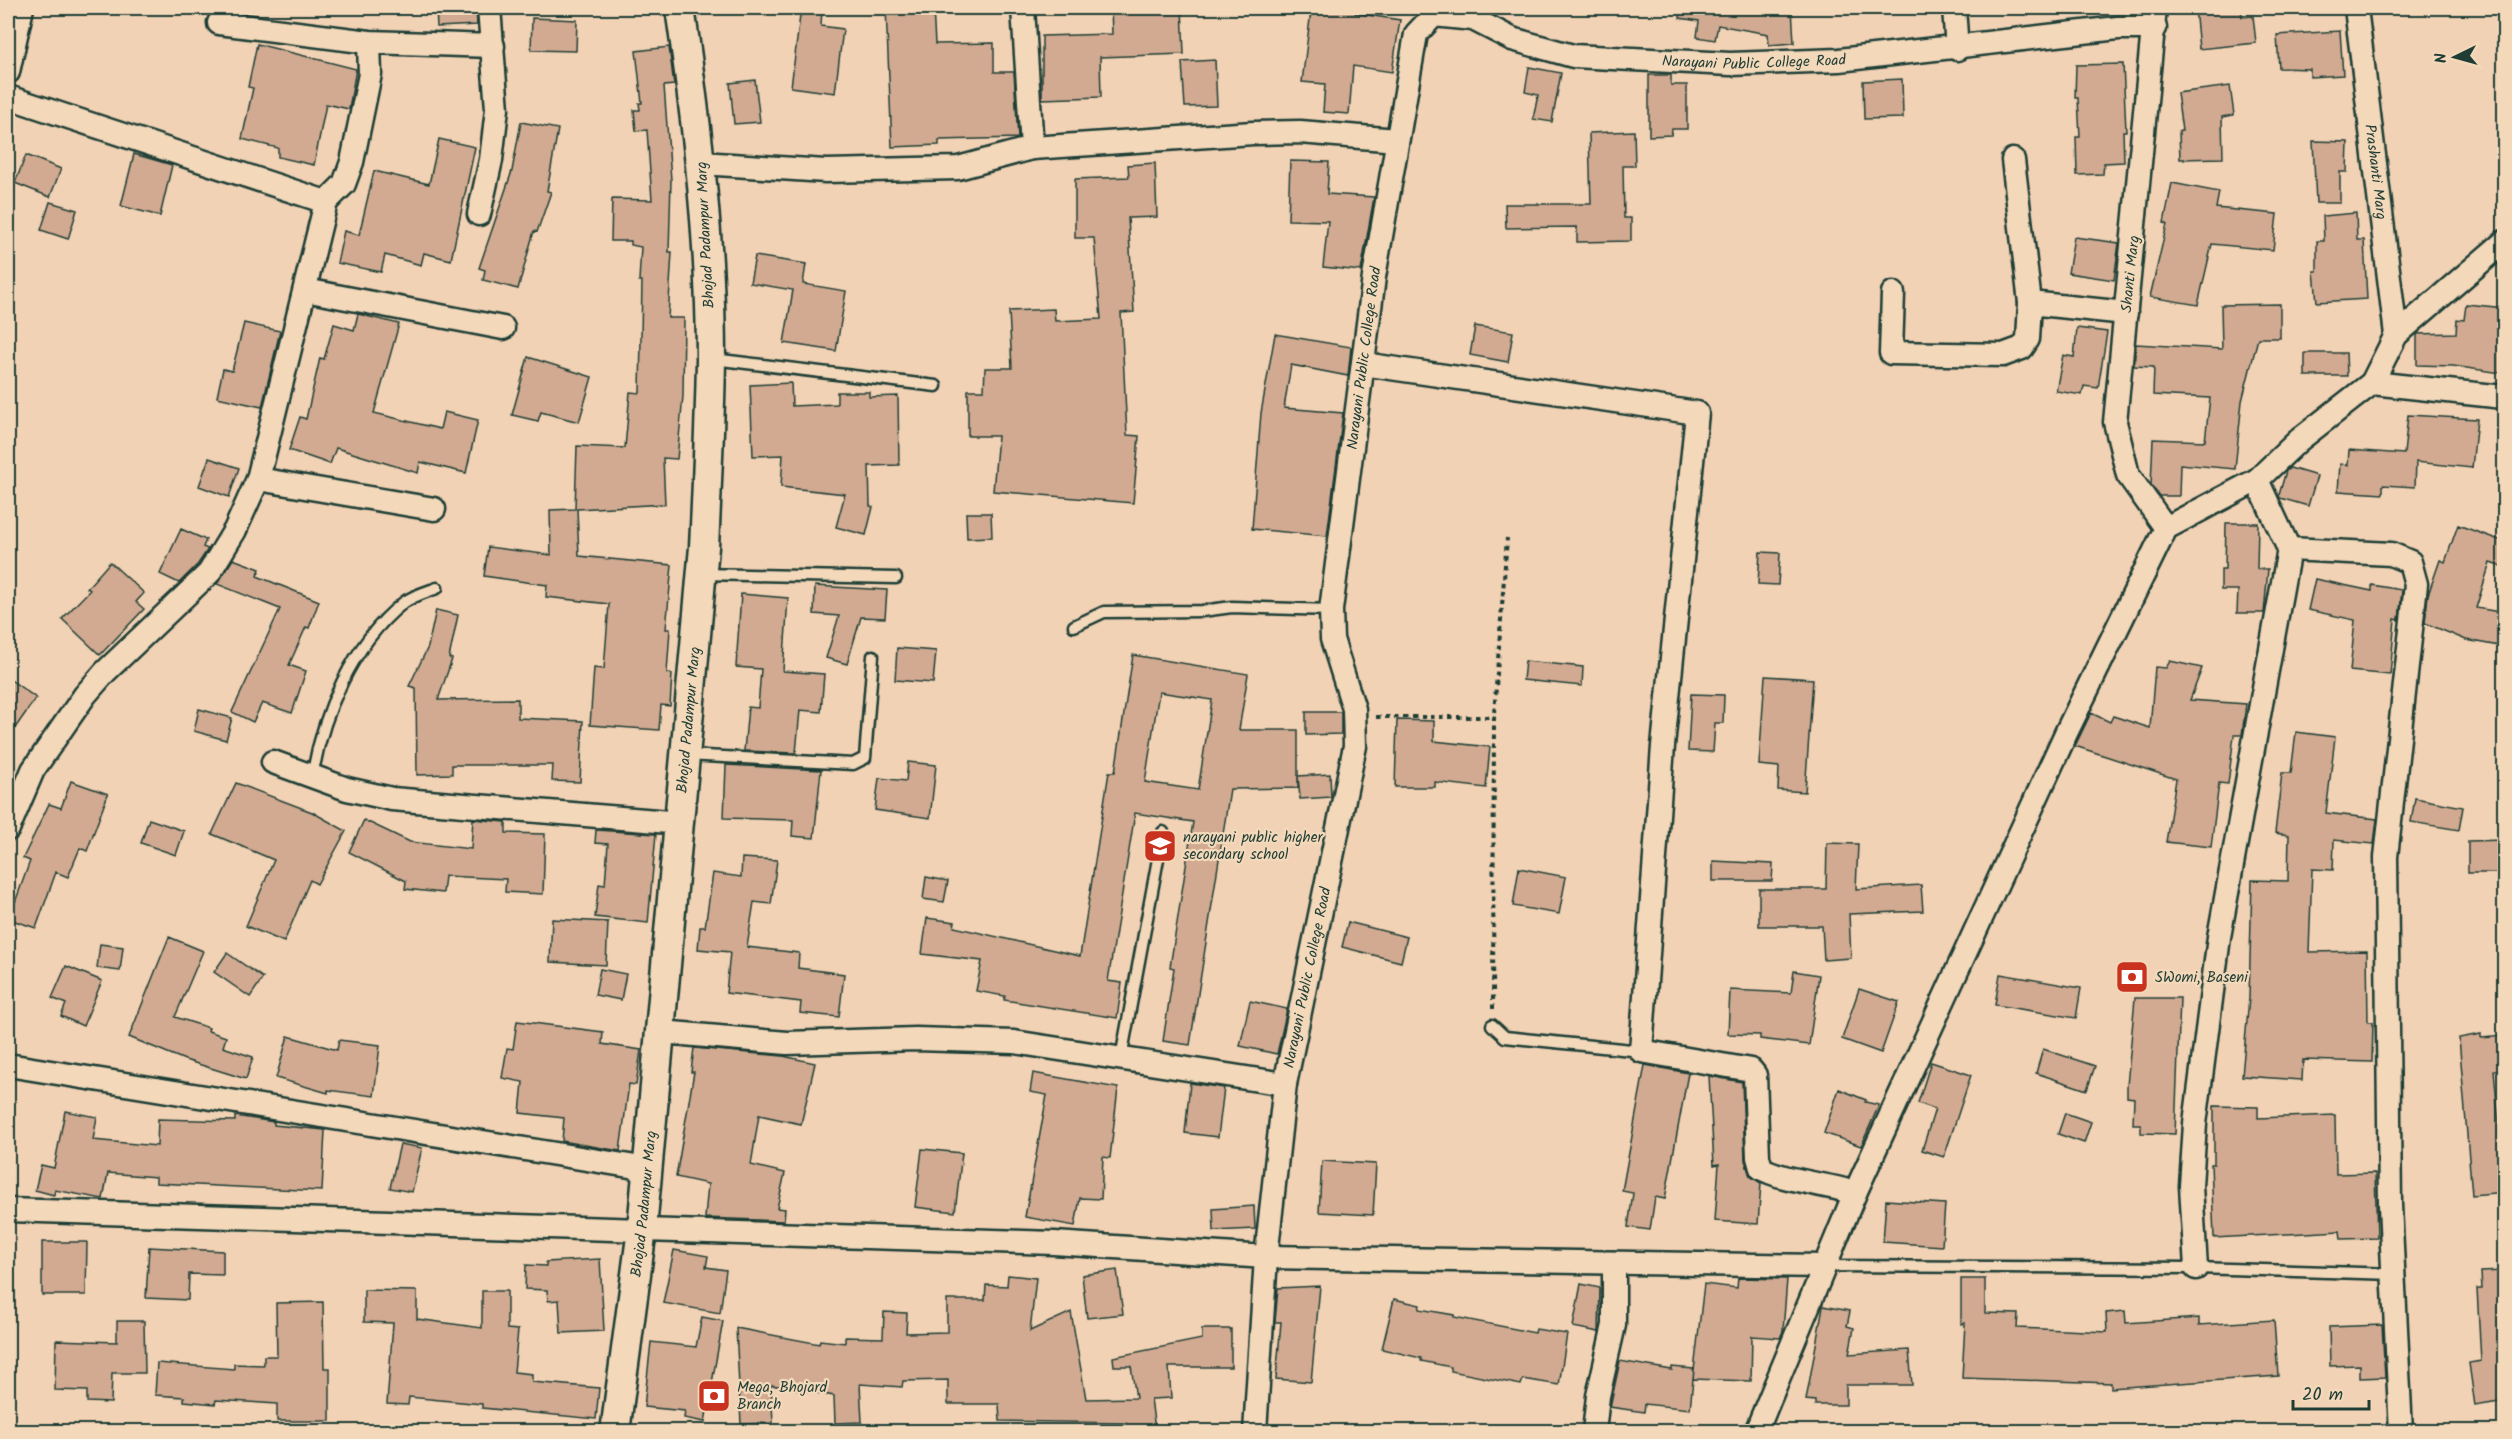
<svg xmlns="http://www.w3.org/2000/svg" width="2512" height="1439" font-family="Kalam,sans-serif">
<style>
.building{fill:#d2aa91;stroke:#1f3d34;stroke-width:1.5;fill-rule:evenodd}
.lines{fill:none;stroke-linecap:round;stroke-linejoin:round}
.service-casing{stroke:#1f3d34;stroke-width:15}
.minor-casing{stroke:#1f3d34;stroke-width:27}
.tertiary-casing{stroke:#1f3d34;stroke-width:33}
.path{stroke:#1f3d34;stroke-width:4;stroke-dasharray:4.5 4.5;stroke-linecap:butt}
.service{stroke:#f3d8ba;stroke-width:10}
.minor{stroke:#f3d8ba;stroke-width:22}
.tertiary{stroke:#f3d8ba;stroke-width:28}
.labels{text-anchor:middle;stroke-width:4.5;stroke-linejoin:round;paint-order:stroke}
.street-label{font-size:15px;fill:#1f3d34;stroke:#f3d8ba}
.poi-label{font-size:15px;fill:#1f3d34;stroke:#f3d8ba;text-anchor:start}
</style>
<rect width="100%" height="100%" fill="#f2d2b5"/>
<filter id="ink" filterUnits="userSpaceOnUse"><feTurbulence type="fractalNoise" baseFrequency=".0167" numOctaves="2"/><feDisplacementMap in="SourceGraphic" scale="12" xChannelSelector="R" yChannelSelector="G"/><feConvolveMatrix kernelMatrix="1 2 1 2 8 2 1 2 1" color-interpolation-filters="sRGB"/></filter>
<g filter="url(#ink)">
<path class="building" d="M436,8h40l1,17 -40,2z
M801,8h21l-1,18 22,3 -8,64 -44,-6z
M886,8h47l2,36 59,-1v29h20l4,66 -79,2v5l-47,2z
M1111,8h71l2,46 -84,3 1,40 -59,2v-63l70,-2z
M1322,8h33v5l45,7 -8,52 -39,-6 -4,48 -26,-2 2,-28 -23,-2 9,-71 11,1z
M1681,8h111l2,35 -25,2 -1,-11 -50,-9 -3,15 -18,-3 2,-16 -19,-3z
M2195,8h46l1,9 11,-1 3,27 -57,6z
M532,18l45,2 -1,31 -45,-1z
M2340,31l3,44 -33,2v-8l-31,-1 -2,-33z
M257,44l99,25 -7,40 -23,-5 -12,61 -36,-8v-9l-36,-9 11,-51 -5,-1z
M669,47l5,38 -10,1 7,94 -2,72h3l-4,66h16l-1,78 -6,63 -14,-1 2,46 -88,5 2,47 93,9 -6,64h4l-3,44 5,1 -2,32 -9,-1 -2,25 -69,-5 4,-57 10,1 5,-65 -63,-7 1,-12 -63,-9 4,-29 63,8 -1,-45 25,-1 2,-63 48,2 5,-56 10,1 2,-112h-3l2,-34 -10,-2v-4h-20l1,-42 40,1 -5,-70 -11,1 -2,-21h6l-1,-7h3l-6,-52z
M1215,60l2,46 -32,1 -3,-45z
M2123,64l3,67h-3l1,31 -20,1 -1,11 -26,1 -1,-38h4l-2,-39h-3l1,-33z
M1529,67l32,6 -9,49 -19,-3 5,-24 -13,-3z
M1649,75h22v10h16v44h-15l-1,6 -22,1z
M1902,79l1,39 -39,1 -1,-38z
M755,80l5,42 -26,2 -4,-41z
M2230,86l4,29 -12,2 1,41 -43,1 -1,-28h3l-5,-38z
M521,122l37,7 -11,62 4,1 -14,40 -3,-1 -16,58 -35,-9 2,-10 -6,-2 33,-97z
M1634,131l1,35h-12l1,52h7v23l-54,1v-15l-71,1 -1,-24h86l-2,-71z
M439,139l36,8 -24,113 -27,-7 -3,12 -36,-10 -4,17 -44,-9 7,-32 15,4 15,-64 55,13z
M2313,141l35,1 -1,30h-7v31h-24z
M134,154l38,11 -12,51 -39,-10z
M26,155l35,14 -11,28 -35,-14z
M1290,161l39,1 -2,32 47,3 -13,74 -38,-4 5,-46 -40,-1z
M1155,163l2,54 -29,1 6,94 -13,1 6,122 12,1 -6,67 -140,-12 5,-55h-30v-46h16l1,-22h27l-3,-57 45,-2 1,12 46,-2 -7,-81h-19v-59l54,-2 -1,-12z
M2172,183l47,9 -3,16 61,6 -4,36 -61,-6 -14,61 -48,-8 17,-73 -3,-1z
M50,202l27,8 -9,29 -27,-9z
M2356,213l1,27h7l3,59 -50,3 -3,-31h3v-30h7l-1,-25z
M2074,237l45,6 -5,37 -46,-7z
M755,256l51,8 -3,20 43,7 -10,60 -52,-8 9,-53 -43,-7z
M2280,304v34h-22l-16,63 -7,68 -55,-5 -1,32h-20l-8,-11 2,-46 52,2 5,-43 -57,-3 1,-28 -20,-1 2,-22 86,5 -1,-44z
M2466,304l39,4v40l-4,25 -48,-7 -36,-1v-31l39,-1 1,-14 7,1z
M358,314l41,10 -25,89 66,16 4,-17 34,8 -12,53 -46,-11 -2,11 -82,-25 -6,16 -41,-14 11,-33 6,2 14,-61 4,1 10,-35 20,6z
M244,323l36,8 -18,76 -45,-10 6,-28 9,2z
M1475,326l38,6 -5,30 -38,-7z
M2077,328l30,4 -9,56 -14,-2 -2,9 -26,-4 7,-36 11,2z
M1275,334l76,13 -3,29 -57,-11 -7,43 59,5 -16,123 -75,-7 9,-116z
M2305,353h41l1,23h-42z
M528,357l64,20 -13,45 -38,-10 -3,9 -26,-6z
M791,383l1,23 45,-2v-12h32v5l29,-1 1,69 -30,1 1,40 3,1 -7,28 -30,-8 9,-33 -64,-7 2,-32 -30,1 -3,-71z
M2408,415l69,4 -5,49 -56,-6 -1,25 -32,-2v9l-45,-3 2,-27 8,1 1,-15 55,4z
M209,458l30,10 -10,29 -30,-11z
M2290,468l27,8 -9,30 -28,-8 -1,-3 7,-24z
M966,513h25l1,24 -25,1z
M2226,523h32l-1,46h11l-4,44h-27l1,-23h-17v-21h4z
M2458,525l47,17v26l-15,-5 -14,45 29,5v34l-39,-7 -41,-17 3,-28 12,-35 5,2z
M181,529l25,11 -3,7 5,2 -10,15 -19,19 -19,-9z
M1760,552l20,1 -2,32 -20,-1z
M233,559l27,10 -3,7 62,25 -10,27 -3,-1 -17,38 17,6 -14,42 -30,-10 -9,19 -21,-10 48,-103 -63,-25z
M110,562l34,31 -8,9 8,7 -44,46 -38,-36 28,-29 -3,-2z
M2315,579l57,12v-6l30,5 -3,30 -4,-1 -5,56 -40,-4 5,-51 -47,-10z
M815,586l72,4 -2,28 -24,-1 -14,47 -21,-6 13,-42 -25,-2z
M741,594l47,4 -5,73 41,3 -3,38 -21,-2 -4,43 -52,-2 4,-44 10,1 3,-39 -25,-2z
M436,610l22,5 -9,43 3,1 -14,41 80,-1v19l65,3 -3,61 -28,-1 1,-16h-101v9l-35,1 -1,-87 -7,-2 19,-39z
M897,648l39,3 -3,32 -38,-3z
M1133,655l115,19 -9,56h59v58l-68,1 -40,256 -27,-4 11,-73 -4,-1 23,-145 -58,-9 -27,168 14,2 -5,35 -113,-18 1,-4 -29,-5 6,-30 -60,-7 5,-36 28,4 -1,5 126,29 29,-184h6zM1159,692l53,8 -14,90 -53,-8z
M1525,661l58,6 -1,19 -59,-6z
M2170,661l32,7 -12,32 56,4 -4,31h-8l-6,49 -9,-1 -8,64 -45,-5 10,-63 -101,-33 16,-33 19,9 3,-6 37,12 5,-61 11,1z
M1765,676l48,3 -8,113 -27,-2 1,-23 -20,-2z
M8,678l28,20 -28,40z
M1691,694l33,1 -1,28h-8l-2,29 -25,-1z
M199,709l33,9 -6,22 -32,-9z
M1306,712h35v22l-35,1z
M1397,720l37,1v20l56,6 -4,41 -51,-6v5h-40z
M2296,732l39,5 -9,76 51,6 -3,25 -40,-4 -1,30 -21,-1 -3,83 58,-1 1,71h5l-1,40 -69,-2 -1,20 -60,-4 7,-78 3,-118 36,1 1,-46 -14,-2 7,-60h9z
M908,762l28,3 -6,53 -55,-8 4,-32 27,3z
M726,765l95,5 -7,68 -22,-2 1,-16 -69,-2z
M1330,774l1,23 -31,2 -2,-23z
M71,781l37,13 -21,57 -7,-3 -12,29 -12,-5 -20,56 -27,-9 21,-58 -7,-3 26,-54 12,4z
M236,783l76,29 34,19 -29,53 -7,-4 -26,62 -38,-16 28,-66 -62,-26z
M2415,798l48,9 -4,23 -48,-8z
M149,819l35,12 -8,24 -35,-12z
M473,819l33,3v11l39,1 -2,60 -38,-2 1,-13 -61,-3 -2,17 -38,-4 1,-8 -57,-29 15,-32 46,22 61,7z
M596,830l60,4 -8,89 -53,-6 4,-33 6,1 3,-41 -13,-1z
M2505,840v33h-37v-32z
M1827,843l31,1 -2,45 65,-4 2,26 -74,3 2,44 -27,2 -2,-34h-63v-37h67z
M742,858l35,2 -6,44 -17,-2 -7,45 52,6 -1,15 46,6 -5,43 -39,-4 1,-11 -75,-9 4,-41 -32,-3 2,-22h5l8,-54 28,4z
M1713,861l60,3 -1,17h-59z
M1519,868l47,9 -7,37 -46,-8z
M926,877l22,4 -4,21 -21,-3z
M552,919l56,3 -2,43 -56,-3z
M1348,922l59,15 -6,25 -59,-15z
M169,937l34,14 -28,66 34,11 -1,3 18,6 -3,10 30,10 -7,22 -61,-19 -56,-23z
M100,944l23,3 -3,24 -23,-3z
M227,953l36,25 -13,19 -36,-25z
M66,966l36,15 -19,45 -22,-10 5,-12 -14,-6z
M600,969l26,5 -5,26 -26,-5z
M1794,971l25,4 -10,70 -49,-6v-4l-32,-1 2,-44 61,3z
M2000,974l81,14 -5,30 -81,-13z
M1859,989l40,13 -18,51 -39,-14z
M2135,998h45l-5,136 -34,-1v-9h-8l1,-26 -7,-1v-11z
M1250,1001l37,8 -10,45 -37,-8z
M517,1021l86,11 -1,12 39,6 -5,35 -7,-1 -9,67 -58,-10 2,-23 -44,-5 3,-31 -21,-4 5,-30 6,1z
M2481,1034v4l24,-2v32l-11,2 11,122 -33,3 -13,-157z
M288,1036l49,14 2,-10 41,5 -6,51 -46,-6v3l-52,-15z
M694,1048l89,8 32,7 -14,61 -42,-9 -8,50 34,8 -8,35 8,1 -1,12 -79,-3 3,-34 -32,-7 18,-105h-3z
M2043,1049l52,17 -8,24 -51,-17z
M1931,1062l40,13 -27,82 -22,-7 13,-41 -17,-6z
M1645,1065l43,8 -23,126 -10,-2 -5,33 -22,-3 5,-34 -11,-2z
M1033,1073l85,15 -8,70 -7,-1 -2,42 -21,-1 -5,28 -50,-9 22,-122 -17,-3z
M1709,1076l33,6 3,78 5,16 11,7 -3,41 -43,-3 4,-57 -5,1z
M1190,1083l34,5 -6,49 -33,-4z
M1839,1089l27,11 -1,2 14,3 -18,41 -37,-13z
M2214,1106l44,1v11l77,-3 1,59 39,-1 2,65 -36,1 -1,-8 -126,7 -3,-74h3z
M65,1111l32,6 -4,23 64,6 1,-27 77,2v-5l39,6v3l51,5 -3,61 -166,-8v-6l-48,-4 -5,26 -48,-9 -1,5 -19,-5 6,-25 13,3z
M2065,1113l26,9 -7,21 -26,-9z
M400,1144l22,4 -10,44 -22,-4z
M922,1149l40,4 -7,59 -40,-5z
M1322,1161l54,3 -3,51 -54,-3z
M1886,1200l59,4 -3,42 -59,-4z
M1254,1206l1,23 -41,2 -1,-22z
M42,1242h45l-1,53h-44z
M149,1247l74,4v24l-34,-1 -1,26 -42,-2z
M674,1250l34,6 -2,11 20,3 -6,43 -57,-10z
M600,1259l4,72 -43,2 -2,-33 -11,1 -1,-11 -22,-1 1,-24 20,1v-4z
M1117,1270l6,44 -36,4 -5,-43z
M2505,1271v130l-30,5 -6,-43 12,-2 -4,-72h5l-1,-17z
M1008,1275l28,3 -6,53 41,-19 15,87 50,-1 -5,-32h-17l-1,-9 89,-18v-10h29v38h-62l2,31 -20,1 4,30 -28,2 -1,-8 -126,-2 -1,-17h-51v-24l-45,1 -1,6 -42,-3 2,38 -27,1 -1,-27 -63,-11 2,38 -32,1 -5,-96 83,16 1,-4 25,3v-6l38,1 1,-26 23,1 -1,20 41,-1v-32h38l1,-15 21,1z
M1738,1278l49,1 -4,52 -3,7 -28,-2 -1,45 -58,-2 -3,30 -45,-5 -1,8 -34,-5 10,-46 52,9v-3l22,2 -1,10 11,-95 33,4z
M1961,1279h24v34l33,1 -1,14 90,4 -1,-19 19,-2 1,12 73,-5v7l75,-5 4,56 -167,12v-5l-149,-5 3,-55 -4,1z
M1581,1284l19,4 -1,44 -26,-5z
M1320,1286l-9,96 -35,-3 5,-57h-6l3,-34z
M364,1290l53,1v28l65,9v-37h25v38l11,1 -4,42 18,2v8l67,6 -3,31 -114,-11v-4l-73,-7 -1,8 -21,-1 6,-81 -29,-1z
M1394,1299l26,6 -1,4 35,6v2l81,16 1,-4 31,5 -8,51 -36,-6 -2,6 -70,-14v-4l-30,-6v-3l-39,-9z
M323,1302l1,66h6v53h-53v-17l-61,-4 -1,4 -31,-3v-4l-29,-2 2,-32 77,6v-5l30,1v-9h13l-1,-53z
M1823,1306l27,5 -3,15 7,2 -5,26 60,-4 3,35h-66v20h-31v-4l-9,-1z
M702,1317l21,4 -18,101 -21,-4 1,-7 -41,-4 7,-65 45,5z
M117,1321h27l1,52h-33l-1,30 -24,-1v-11l-32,-1 1,-50 61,2z
M2382,1325l3,52 -25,1v-13l-30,1 -1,-39z"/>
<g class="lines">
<defs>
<path id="service" d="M713,359l223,27
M701,574l195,4
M1074,626l30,-14 98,-1 30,-4 99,3
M686,755l167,9 12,-6 8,-102
M312,778c10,-63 40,-134 91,-175 9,-7 23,-11 34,-15
M1492,1025l13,12 136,14
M1121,1058l42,-226
M1825,1266l371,2 198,6"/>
<g id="minor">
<path d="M1023,8l9,140"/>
<path d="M1954,8l3,41"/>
<path d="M2155,8l-40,414 13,53 38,53"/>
<path id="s1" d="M2356,8l40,327"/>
<path d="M219,23l150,19 124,4"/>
<path d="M8,72l14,-64"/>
<path d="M8,97l318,105 -68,277 -23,51 -26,43 -104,99 -20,23 -52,75 -25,59"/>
<path d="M701,163l125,8 132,-3 74,-20 221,-15 47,-1 97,8"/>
<path d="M326,202l18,-18 8,-22 18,-88 -1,-32"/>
<path d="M479,214l12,-54 6,-51 -8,-101"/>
<path d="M305,290l198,38"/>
<path d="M1893,293l-2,60 112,2 19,-7 6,-9 2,-36 -17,-143"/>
<path d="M2030,303l96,10"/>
<path d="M1363,364l334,49 -34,333 -22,305 110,19 4,5 3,82 3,11c22,13 67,16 94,25"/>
<path d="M2372,383l24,-48 108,-93"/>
<path d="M258,479l176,30"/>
<path d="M2257,480l42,-40 73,-57 132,14"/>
<path d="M2289,549l102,5 19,8 6,22 -30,273 4,348 11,227"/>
<path d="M273,762l74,27 45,10 289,24"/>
<path d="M661,1032l126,11 129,-4 98,3 271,42"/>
<path d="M8,1065l640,104"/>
<path d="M8,1210l1046,33 212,14 558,9"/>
<path id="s2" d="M1255,1432l11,-175 19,-173 70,-338 -1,-37 -22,-70 -1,-29 43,-333 42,-243 18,-19 39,4 39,20 61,17 157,8 109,-4 279,-32h37"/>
<path d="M1594,1432l4,-36 16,-71v-62"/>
<path d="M1756,1432l99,-239 212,-462 99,-203 91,-48 32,69 -70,388 -24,187 -4,62 5,82"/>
</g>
<g id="tertiary">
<path id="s3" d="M615,1432l27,-203 62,-682c3,-62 6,-125 7,-187 0,-118 -14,-236 -31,-352"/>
</g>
</defs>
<use href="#service" class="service-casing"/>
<use href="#minor" class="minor-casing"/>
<use href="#tertiary" class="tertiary-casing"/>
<path class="path" d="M1376,717h118
M1493,1009l1,-295 13,-176"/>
<use href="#service" class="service"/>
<use href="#minor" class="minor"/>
<use href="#tertiary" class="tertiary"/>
</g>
</g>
<defs>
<symbol id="school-square" viewBox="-11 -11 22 22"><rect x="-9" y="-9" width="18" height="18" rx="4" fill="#c8321e" stroke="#f3d8ba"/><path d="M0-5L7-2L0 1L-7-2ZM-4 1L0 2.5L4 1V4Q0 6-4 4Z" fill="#fff"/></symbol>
<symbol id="bank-square" viewBox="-11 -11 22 22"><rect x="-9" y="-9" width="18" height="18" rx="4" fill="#c8321e" stroke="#f3d8ba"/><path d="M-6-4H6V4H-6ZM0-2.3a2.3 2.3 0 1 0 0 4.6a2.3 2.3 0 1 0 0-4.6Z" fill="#fff"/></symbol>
</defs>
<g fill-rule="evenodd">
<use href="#school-square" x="1141" y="827" width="38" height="38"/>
<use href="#bank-square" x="2113" y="958" width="38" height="38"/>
<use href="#bank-square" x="695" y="1377" width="38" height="38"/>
</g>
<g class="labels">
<g class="street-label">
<text dy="5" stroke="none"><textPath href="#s2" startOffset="1770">Narayani Public College Road</textPath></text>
<text dy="5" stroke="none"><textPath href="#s1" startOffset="165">Prashanti Marg</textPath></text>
<text transform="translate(705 235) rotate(-93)" y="5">Bhojad Padampur Marg</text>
<text transform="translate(2130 274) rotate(-84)" y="5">Shanti Marg</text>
<text dy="5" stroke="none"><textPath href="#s2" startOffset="1088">Narayani Public College Road</textPath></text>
<text dy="5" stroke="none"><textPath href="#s3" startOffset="716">Bhojad Padampur Marg</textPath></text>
<text dy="5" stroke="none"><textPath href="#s2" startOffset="458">Narayani Public College Road</textPath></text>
<text dy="5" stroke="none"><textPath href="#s3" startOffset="230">Bhojad Padampur Marg</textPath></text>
</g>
<g class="poi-label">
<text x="1183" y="842">narayani public higher<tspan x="1183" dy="17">secondary school</tspan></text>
<text x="2155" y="982">SWomi, Baseni</text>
<text x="737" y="1392">Mega, Bhojard<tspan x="737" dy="17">Branch</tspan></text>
</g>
</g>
<rect width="2512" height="1439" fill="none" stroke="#f3d8ba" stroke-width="30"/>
<rect x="15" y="15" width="2482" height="1409" fill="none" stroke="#1f3d34" stroke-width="2" filter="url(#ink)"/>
<g transform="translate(2455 57) rotate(265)" stroke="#f3d8ba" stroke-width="4.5" paint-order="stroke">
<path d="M0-4.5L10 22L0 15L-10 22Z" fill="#1f3d34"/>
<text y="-9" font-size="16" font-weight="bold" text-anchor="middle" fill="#1f3d34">N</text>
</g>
<path d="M2293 1400v9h76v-9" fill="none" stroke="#1f3d34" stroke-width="3"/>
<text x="2302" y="1400" font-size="18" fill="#1f3d34" stroke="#f3d8ba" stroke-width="4.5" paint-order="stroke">20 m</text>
</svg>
